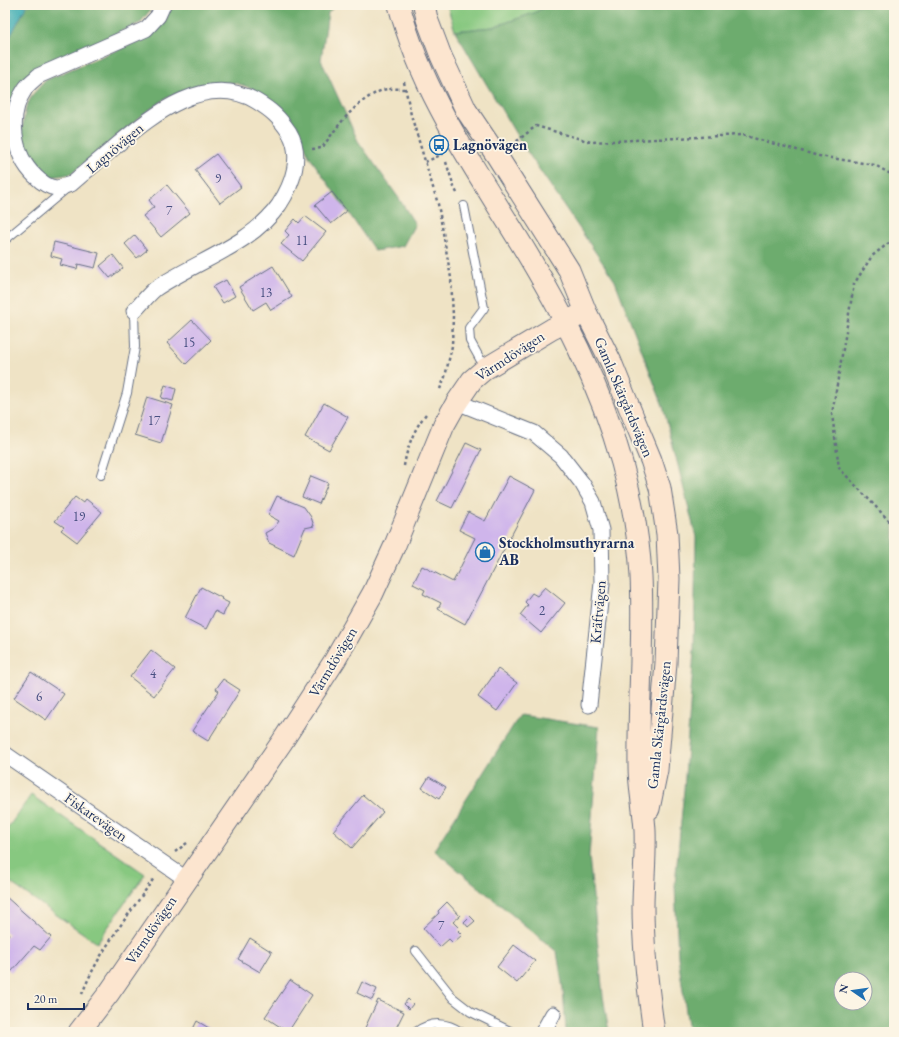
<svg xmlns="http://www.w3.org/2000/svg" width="899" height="1037" font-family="'EB Garamond',serif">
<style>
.green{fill:#87c880;stroke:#517c6f}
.forest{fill:#6dac6e;stroke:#446e66;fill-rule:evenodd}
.water{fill:#39abb2;stroke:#2a6d88}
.building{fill:#cfb5eb}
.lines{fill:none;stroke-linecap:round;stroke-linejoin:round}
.lane-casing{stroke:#656e82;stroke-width:10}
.street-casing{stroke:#656e82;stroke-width:17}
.secondary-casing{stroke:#656e82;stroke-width:23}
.path{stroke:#656e82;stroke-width:2.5;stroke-dasharray:3 3;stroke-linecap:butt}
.lane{stroke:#fff;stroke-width:8}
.street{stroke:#fff;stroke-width:15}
.secondary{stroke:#fce5cf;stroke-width:21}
.labels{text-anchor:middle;stroke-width:3.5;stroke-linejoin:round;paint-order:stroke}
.number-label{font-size:13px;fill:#485081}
.poi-label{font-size:15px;font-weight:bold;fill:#1b2f5e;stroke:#fcf5e5;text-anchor:start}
.street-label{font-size:15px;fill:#1b2f5e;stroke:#fcf5e5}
</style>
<rect width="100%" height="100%" fill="#fcf5e5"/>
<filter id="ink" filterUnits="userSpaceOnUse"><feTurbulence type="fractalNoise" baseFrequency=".025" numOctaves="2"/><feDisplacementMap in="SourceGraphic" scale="8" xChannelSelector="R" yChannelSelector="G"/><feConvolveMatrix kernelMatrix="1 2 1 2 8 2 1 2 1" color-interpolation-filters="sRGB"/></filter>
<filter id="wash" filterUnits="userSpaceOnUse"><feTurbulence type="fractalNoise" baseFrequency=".012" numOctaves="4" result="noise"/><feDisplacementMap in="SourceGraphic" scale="16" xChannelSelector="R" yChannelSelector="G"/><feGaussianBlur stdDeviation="0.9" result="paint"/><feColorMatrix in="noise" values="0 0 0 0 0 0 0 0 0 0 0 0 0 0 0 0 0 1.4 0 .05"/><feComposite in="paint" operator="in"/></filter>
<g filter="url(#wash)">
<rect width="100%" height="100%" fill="#efe3c5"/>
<path class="green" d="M447,5h102l-15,8 -41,14 -38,4z
M31,795l114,79 -48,69 -92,-64v-47z"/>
<path class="forest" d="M27,5h127l-14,18 -105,46 -17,16 -9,23h-4v-62z
M172,5h164l-8,8 -7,47 37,81 40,56 17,27 -12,22 -28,5 -66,-95 -11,-27 -28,-29 -19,-12 -15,-5 -22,-1 -25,6 -26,12 -19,14 -73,60 -20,3 -13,-8 -11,-15 -6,-18 5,-29 7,-13 13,-14 102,-43 18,-18z
M549,5h345v1027h-205l-11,-75 -3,-73 9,-94 10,-139 2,-114 -33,-131 -48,-125 -95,-140 -65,-110 38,-4 41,-14zM841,979h24v24h-24z
M520,715l79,12 -10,129 14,140 6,36h-43l-3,-43 -6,-37 -123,-102z"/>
<path class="water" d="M5,5h22l-22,41z"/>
<g id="blocks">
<path class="building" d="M216,154l25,33 -21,16 -25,-33z
M167,185l23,28 -29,24 -18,-21 11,-9 -5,-7z
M332,192l15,19 -16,13 -16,-19z
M305,216l21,16 -24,29 -21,-17 8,-9 -4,-4 10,-12 4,4z
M135,235l12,15 -10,8 -12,-14z
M54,242l45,11 -4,15 -17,-4 -1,5 -17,-4 2,-6 -11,-3z
M113,255l10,13 -13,10 -10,-12z
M273,266l19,31 -21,13 -5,-8 -13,8 -14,-23z
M226,280l9,16 -12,7 -10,-16z
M192,320l19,20 -25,24 -19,-21z
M165,385l11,4 -3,12 -12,-3z
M147,397l26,8 -12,38 -26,-8z
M324,403l24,14 -19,33 -24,-13z
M466,443l15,7 -29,58 -15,-7z
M311,476l17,7 -9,21 -17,-7z
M509,476l26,14 -70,134 -27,-15 3,-6 -18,-9 2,-4 -12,-6 9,-18 31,16 22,-44 -16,-8 9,-18 17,9z
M277,496l27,11 7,10 3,9 -9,2 -11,27 -25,-12 -4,-10 9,-5 5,-7 -11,-6z
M75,497l8,6 3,-4 16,13 -25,30 -16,-12 3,-3 -9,-6z
M201,587l21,11 -1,1 8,4 -6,12 -8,-4 -9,18 -21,-11z
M545,587l20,16 -24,30 -21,-18 8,-10 -3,-3 7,-9 5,3z
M151,650l24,19 -21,27 -24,-19z
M498,669l19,14 -20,28 -19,-14z
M31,672l33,22 -18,26 -32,-22z
M223,679l17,11 -32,51 -16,-10 27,-40 -3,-2z
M429,777l17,10 -7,12 -17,-11z
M363,795l20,17 -31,36 -19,-17z
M5,896l46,41 -11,13 -6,-4 -23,26 -6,-6v-28l4,-4 -4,-3z
M447,902l13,14 -7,6 7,7 -2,2 4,4 -9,8 -4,-4 -9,8 -17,-19 16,-15 -1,-2z
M470,916l5,5 -7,6 -4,-5z
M250,938l22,14 -12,20 -22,-13z
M514,945l21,16 -18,22 -20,-16z
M290,980l22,15 -24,37 -23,-15z
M362,982l15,7 -5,11 -15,-7z
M408,999l5,5 -4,5 -5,-5z
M378,1000l26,12 -10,20h-31z
M197,1021l17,10v1h-20l-2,-1z"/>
</g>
</g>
<g filter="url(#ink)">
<use href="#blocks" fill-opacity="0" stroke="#656e82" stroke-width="1"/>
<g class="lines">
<defs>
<path id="lane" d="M464,206l20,102 -15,20 1,13 15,27
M5,240l61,-51
M101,475l26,-82 8,-46 -1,-36
M416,951l37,47 18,14 41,20
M416,1032c15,-11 31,-10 45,0"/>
<path id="street" d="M134,311c7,-7 14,-16 21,-22 41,-28 95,-43 124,-84 14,-21 24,-50 10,-73 -10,-15 -18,-22 -33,-31 -50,-29 -102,13 -139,44 -15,13 -31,26 -46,39 -4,1 -11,4 -15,4 -8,-1 -16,-7 -21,-12 -22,-21 -28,-61 -10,-87 3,-5 9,-9 13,-13l108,-47 12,-13 5,-11
M457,402l77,31 27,23 21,27 11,19 8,28 1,53 -13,122
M5,754l181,125
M543,1032l10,-18"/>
<path id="secondary" d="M399,5c23,88 74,160 121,237 42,69 80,142 102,221 10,37 17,75 19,113 3,63 -3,127 -2,190 0,22 5,44 6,65 1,26 -2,51 -2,76 0,42 5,84 11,125
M424,5l3,14 14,37 25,54 31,46 72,114 17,42 25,50 23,57 17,41 9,28 7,46 2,45 -3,84 -9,107 -8,39
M79,1032l30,-39 173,-251 53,-82 38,-67 22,-48 49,-120 13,-23 15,-22 13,-11 67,-40 34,-17"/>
</defs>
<use href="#lane" class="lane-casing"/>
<use href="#street" class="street-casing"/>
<use href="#secondary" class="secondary-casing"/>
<path class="path" d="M404,82l7,33 27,89 13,74 2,38 -1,30 -7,31 -5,12
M512,145l24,-19 55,16 151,-7 77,21 56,9 19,11
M312,149l10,-1c16,-23 34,-48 61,-58 7,-2 16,-1 22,-1
M425,162l18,-8
M446,162l8,25 4,8
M894,239l-22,17 -18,28 -22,130 7,54 55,58
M404,466c3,-19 10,-37 22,-52
M175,852l12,-9
M82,994c16,-42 47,-79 72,-116"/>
<use href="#lane" class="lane"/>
<use href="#street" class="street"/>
<use href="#secondary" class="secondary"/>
</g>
</g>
<defs>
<symbol id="bus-ring" viewBox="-11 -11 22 22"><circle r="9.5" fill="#fcf5e5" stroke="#1f6fb2" stroke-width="1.5"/><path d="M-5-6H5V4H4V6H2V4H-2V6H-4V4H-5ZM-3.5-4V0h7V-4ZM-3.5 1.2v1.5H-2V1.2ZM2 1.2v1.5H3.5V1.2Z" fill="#1f6fb2"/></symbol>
<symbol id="shop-ring" viewBox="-11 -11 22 22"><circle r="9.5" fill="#fcf5e5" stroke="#1f6fb2" stroke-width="1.5"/><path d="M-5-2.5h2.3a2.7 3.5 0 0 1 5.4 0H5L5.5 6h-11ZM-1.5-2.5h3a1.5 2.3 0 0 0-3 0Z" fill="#1f6fb2"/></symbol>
</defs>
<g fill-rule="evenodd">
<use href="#bus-ring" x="428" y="134" width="22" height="22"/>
<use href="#shop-ring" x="474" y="541" width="22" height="22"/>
</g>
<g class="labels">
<g class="number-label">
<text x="218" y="183">9</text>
<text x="169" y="215">7</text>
<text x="302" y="245">11</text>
<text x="266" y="297">13</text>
<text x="189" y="347">15</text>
<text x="154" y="425">17</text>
<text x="79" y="521">19</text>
<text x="542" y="615">2</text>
<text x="153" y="678">4</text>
<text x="39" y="701">6</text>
<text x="441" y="930">7</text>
</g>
<g class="poi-label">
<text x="453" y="150">Lagnövägen</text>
<text x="499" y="548">Stockholmsuthyrarna<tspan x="499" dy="17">AB</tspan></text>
</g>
<g class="street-label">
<text transform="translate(115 148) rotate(-40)" y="5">Lagnövägen</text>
<text transform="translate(510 356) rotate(-33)" y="5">Värmdövägen</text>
<text transform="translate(624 397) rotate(67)" y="5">Gamla Skärgårdsvägen</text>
<text transform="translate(598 612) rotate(-85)" y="5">Kräftvägen</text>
<text transform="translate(333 662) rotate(-59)" y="5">Värmdövägen</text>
<text transform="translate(659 725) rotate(-84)" y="5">Gamla Skärgårdsvägen</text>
<text transform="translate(96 817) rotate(35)" y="5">Fiskarevägen</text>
<text transform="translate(151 930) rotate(-56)" y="5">Värmdövägen</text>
</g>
</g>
<rect width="899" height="1037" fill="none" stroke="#fcf5e5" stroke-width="20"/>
<g transform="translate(853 991) rotate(283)"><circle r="19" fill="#fcf5e5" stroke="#a2a6af"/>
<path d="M0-3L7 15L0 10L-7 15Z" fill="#1f6fb2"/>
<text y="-6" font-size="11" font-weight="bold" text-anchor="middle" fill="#1b2f5e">N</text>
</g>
<path d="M28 1003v6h56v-6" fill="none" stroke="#1b2f5e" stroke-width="2"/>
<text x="34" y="1003" font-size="12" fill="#1b2f5e" stroke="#fcf5e5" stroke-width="3" paint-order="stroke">20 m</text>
</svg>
